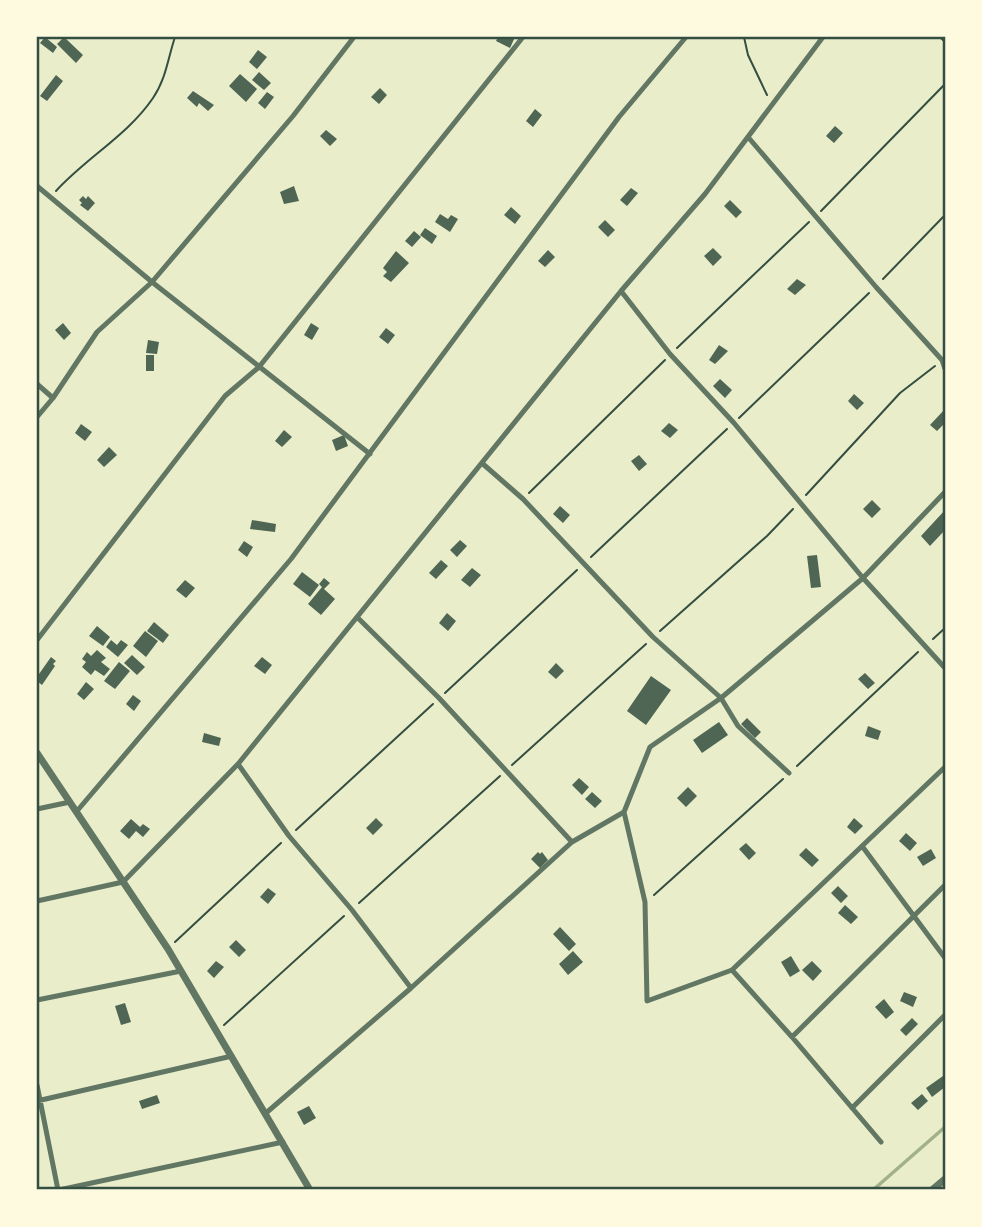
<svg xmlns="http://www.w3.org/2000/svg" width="982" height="1227" font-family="Raleway,sans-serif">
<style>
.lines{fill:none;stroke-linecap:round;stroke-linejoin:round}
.stream{stroke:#a3b18a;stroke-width:3.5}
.building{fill:#4f6655}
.path{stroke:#344e41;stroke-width:2}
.minor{stroke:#617663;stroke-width:5}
.tertiary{stroke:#617663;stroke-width:7}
.neatline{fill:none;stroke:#344e41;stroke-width:2.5}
</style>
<rect width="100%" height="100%" fill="#e9edc9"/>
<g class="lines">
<path class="stream" d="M873,1190l72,-63"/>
</g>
<path class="building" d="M45,37l12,10 -4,6 -13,-10z
M64,37l19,18 -7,8 -19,-19z
M498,37h17l-5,11 -14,-7z
M258,50l9,7 -10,12 -8,-7z
M259,72l12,11 -7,7 -12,-10z
M240,74l17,15 -11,13 -17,-16z
M56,75l7,6 -16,20 -7,-5z
M380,88l7,7 -8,9 -8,-7z
M193,91l21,14 -6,6 -9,-8 -2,4 -10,-9z
M267,92l7,5 -9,12 -7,-6z
M535,109l7,6 -9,12 -7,-6z
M835,126l8,7 -9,10 -8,-7z
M326,130l11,9 -7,7 -10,-10z
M294,186l5,15 -15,3 -4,-12z
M631,188l7,5 -11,13 -7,-6z
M83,196l3,3 2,-3 7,7 -7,8 -8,-6 2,-2 -3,-3z
M730,200l12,12 -6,6 -12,-12z
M511,207l10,9 -6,8 -11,-9z
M440,214l8,5 3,-4 7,4 -8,13 -15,-10z
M605,220l10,10 -7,7 -10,-10z
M425,228l12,8 -5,8 -12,-9z
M414,231l7,6 -9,10 -7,-6z
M713,248l9,9 -9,9 -9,-10z
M548,250l7,7 -10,10 -7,-6z
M396,251l13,12 -18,19 -8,-6 4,-4 -4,-4z
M797,279l9,6 -11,10 -8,-6z
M63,323l8,10 -7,7 -9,-10z
M311,323l8,5 -7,12 -8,-5z
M386,328l9,7 -7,9 -9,-7z
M148,340l11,2 -2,12 -11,-1z
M719,345l9,6 -13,13 -6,-4z
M146,355h8v16h-8z
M720,379l12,11 -7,8 -12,-12z
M854,394l10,9 -7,7 -9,-9z
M944,410l1,13 -8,8 -7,-6z
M669,423l9,7 -8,8 -9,-7z
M81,424l11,8 -7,9 -10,-8z
M284,430l8,7 -10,10 -7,-6z
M344,435l4,11 -12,5 -4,-11z
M109,447l8,8 -13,12 -7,-7z
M639,455l8,9 -8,7 -8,-10z
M872,500l9,9 -9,9 -9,-9z
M560,506l10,9 -7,8 -10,-9z
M945,510v20l-15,16 -9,-10z
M252,520l24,4 -1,8 -25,-3z
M460,540l7,6 -10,11 -7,-7z
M244,541l9,6 -6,10 -9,-7z
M817,555l4,32 -10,1 -4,-32z
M441,560l7,6 -12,13 -7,-6z
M472,568l9,7 -11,12 -9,-7z
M302,572l17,13 -9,12 -17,-13z
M324,578l6,5 -6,6 11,10 -14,16 -13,-11 14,-17 -3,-3z
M185,580l10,8 -9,10 -10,-8z
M447,613l9,8 -8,10 -9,-8z
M154,622l15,13 -6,8 -16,-12z
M97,626l13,11 -7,9 -14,-10z
M145,631l13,10 -12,16 -13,-11z
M111,640l6,5 4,-5 7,5 -10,12 -12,-10z
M97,650l9,8 -5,4 9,7 -6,7 -9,-6 -4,5 -9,-8 4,-5 -4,-3 5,-7 4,4z
M132,655l13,12 -8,8 -13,-12z
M51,657l5,4 -3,3 2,2 -13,19 -5,-4v-8l2,1z
M262,657l10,8 -7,9 -11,-8z
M119,662l11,9 -15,18 -11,-8z
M556,663l8,8 -8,8 -8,-7z
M865,673l10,10 -7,6 -10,-10z
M651,676l20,14 -25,35 -19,-14z
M86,682l8,7 -10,11 -7,-6z
M133,695l8,6 -7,10 -8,-7z
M747,718l14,14 -6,6 -14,-14z
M719,722l9,13 -26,18 -9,-13z
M868,726l13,5 -3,9 -13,-4z
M204,733l17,5 -2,8 -17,-4z
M579,778l10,9 -7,8 -10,-10z
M688,787l9,9 -11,11 -9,-9z
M592,792l10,9 -7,7 -10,-9z
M376,818l7,7 -10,10 -7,-7z
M854,818l9,8 -8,8 -8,-7z
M131,819l9,8 3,-3 7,5 -7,8 -7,-6 -7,8 -9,-8z
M906,833l11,10 -7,8 -11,-10z
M746,843l10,10 -7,7 -10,-11z
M806,848l13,12 -7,7 -13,-12z
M931,849l5,9 -13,8 -6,-9z
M538,852l2,2 2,-2 6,8 -8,8 -9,-9z
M838,886l10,10 -7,7 -10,-10z
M268,888l8,6 -8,10 -8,-7z
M845,905l13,12 -7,7 -13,-11z
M560,927l16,17 -7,7 -16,-17z
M236,940l10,10 -7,7 -10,-10z
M573,951l10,11 -15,13 -9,-11z
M791,956l9,15 -10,6 -9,-15z
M216,961l8,6 -10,11 -7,-7z
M812,961l10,10 -9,10 -11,-11z
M904,992l13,5 -4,10 -13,-6z
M884,999l10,13 -8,7 -11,-12z
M125,1003l6,19 -10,3 -6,-19z
M912,1018l6,6 -12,12 -6,-6z
M943,1076l2,11 -13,10 -6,-9z
M922,1094l6,7 -10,9 -7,-7z
M157,1095l3,8 -18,6 -3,-8z
M309,1106l7,12 -12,7 -7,-13z"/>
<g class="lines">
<path class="path" d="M744,37l4,18 19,40
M940,37l5,5
M56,191c30,-33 72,-56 97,-93 13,-19 15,-40 22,-61
M821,211l124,-127
M883,279l62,-64
M677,348l132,-126
M739,418l130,-125
M529,493l136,-133
M806,495l94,-102 35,-27
M591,557l136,-128
M660,631l107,-95 26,-27
M933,639l12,-11
M445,693l132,-123
M512,765l134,-121
M797,766l121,-114
M296,830l137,-126
M654,895l129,-116
M359,903l141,-127
M175,942l106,-99
M224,1025l120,-109"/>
<path class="minor" d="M748,137l128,150 66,73 3,9
M37,186l115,96 218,172
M621,291l49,63 64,69 129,155 82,90
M37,384l16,14
M37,417l16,-19 44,-66 55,-50 141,-166 61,-79
M483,464l40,35 130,138 68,61 17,28 51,47
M358,618l81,80 133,144
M37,640l188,-244 34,-29 264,-330
M238,764l51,72 63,74 59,78
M37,809l33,-7
M77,811l214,-252 328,-442 67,-80
M624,812l21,90 2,99 85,-31 60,67 89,105
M862,846l83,112
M37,901l86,-19 115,-118 383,-473 84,-97 118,-157
M732,970l213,-203
M37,1000l144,-29
M792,1037l153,-152
M37,1085l21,105
M37,1101l195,-45
M852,1108l93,-93
M266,1113l145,-125 161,-146 52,-30 26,-65 71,-49 142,-120 82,-86
M59,1190l224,-48"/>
<path class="tertiary" d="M37,753l131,196 142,241
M932,1190l13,-11"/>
</g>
<rect width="982" height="1227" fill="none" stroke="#fefae0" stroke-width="77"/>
<rect x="38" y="38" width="906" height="1150" class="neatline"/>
</svg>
